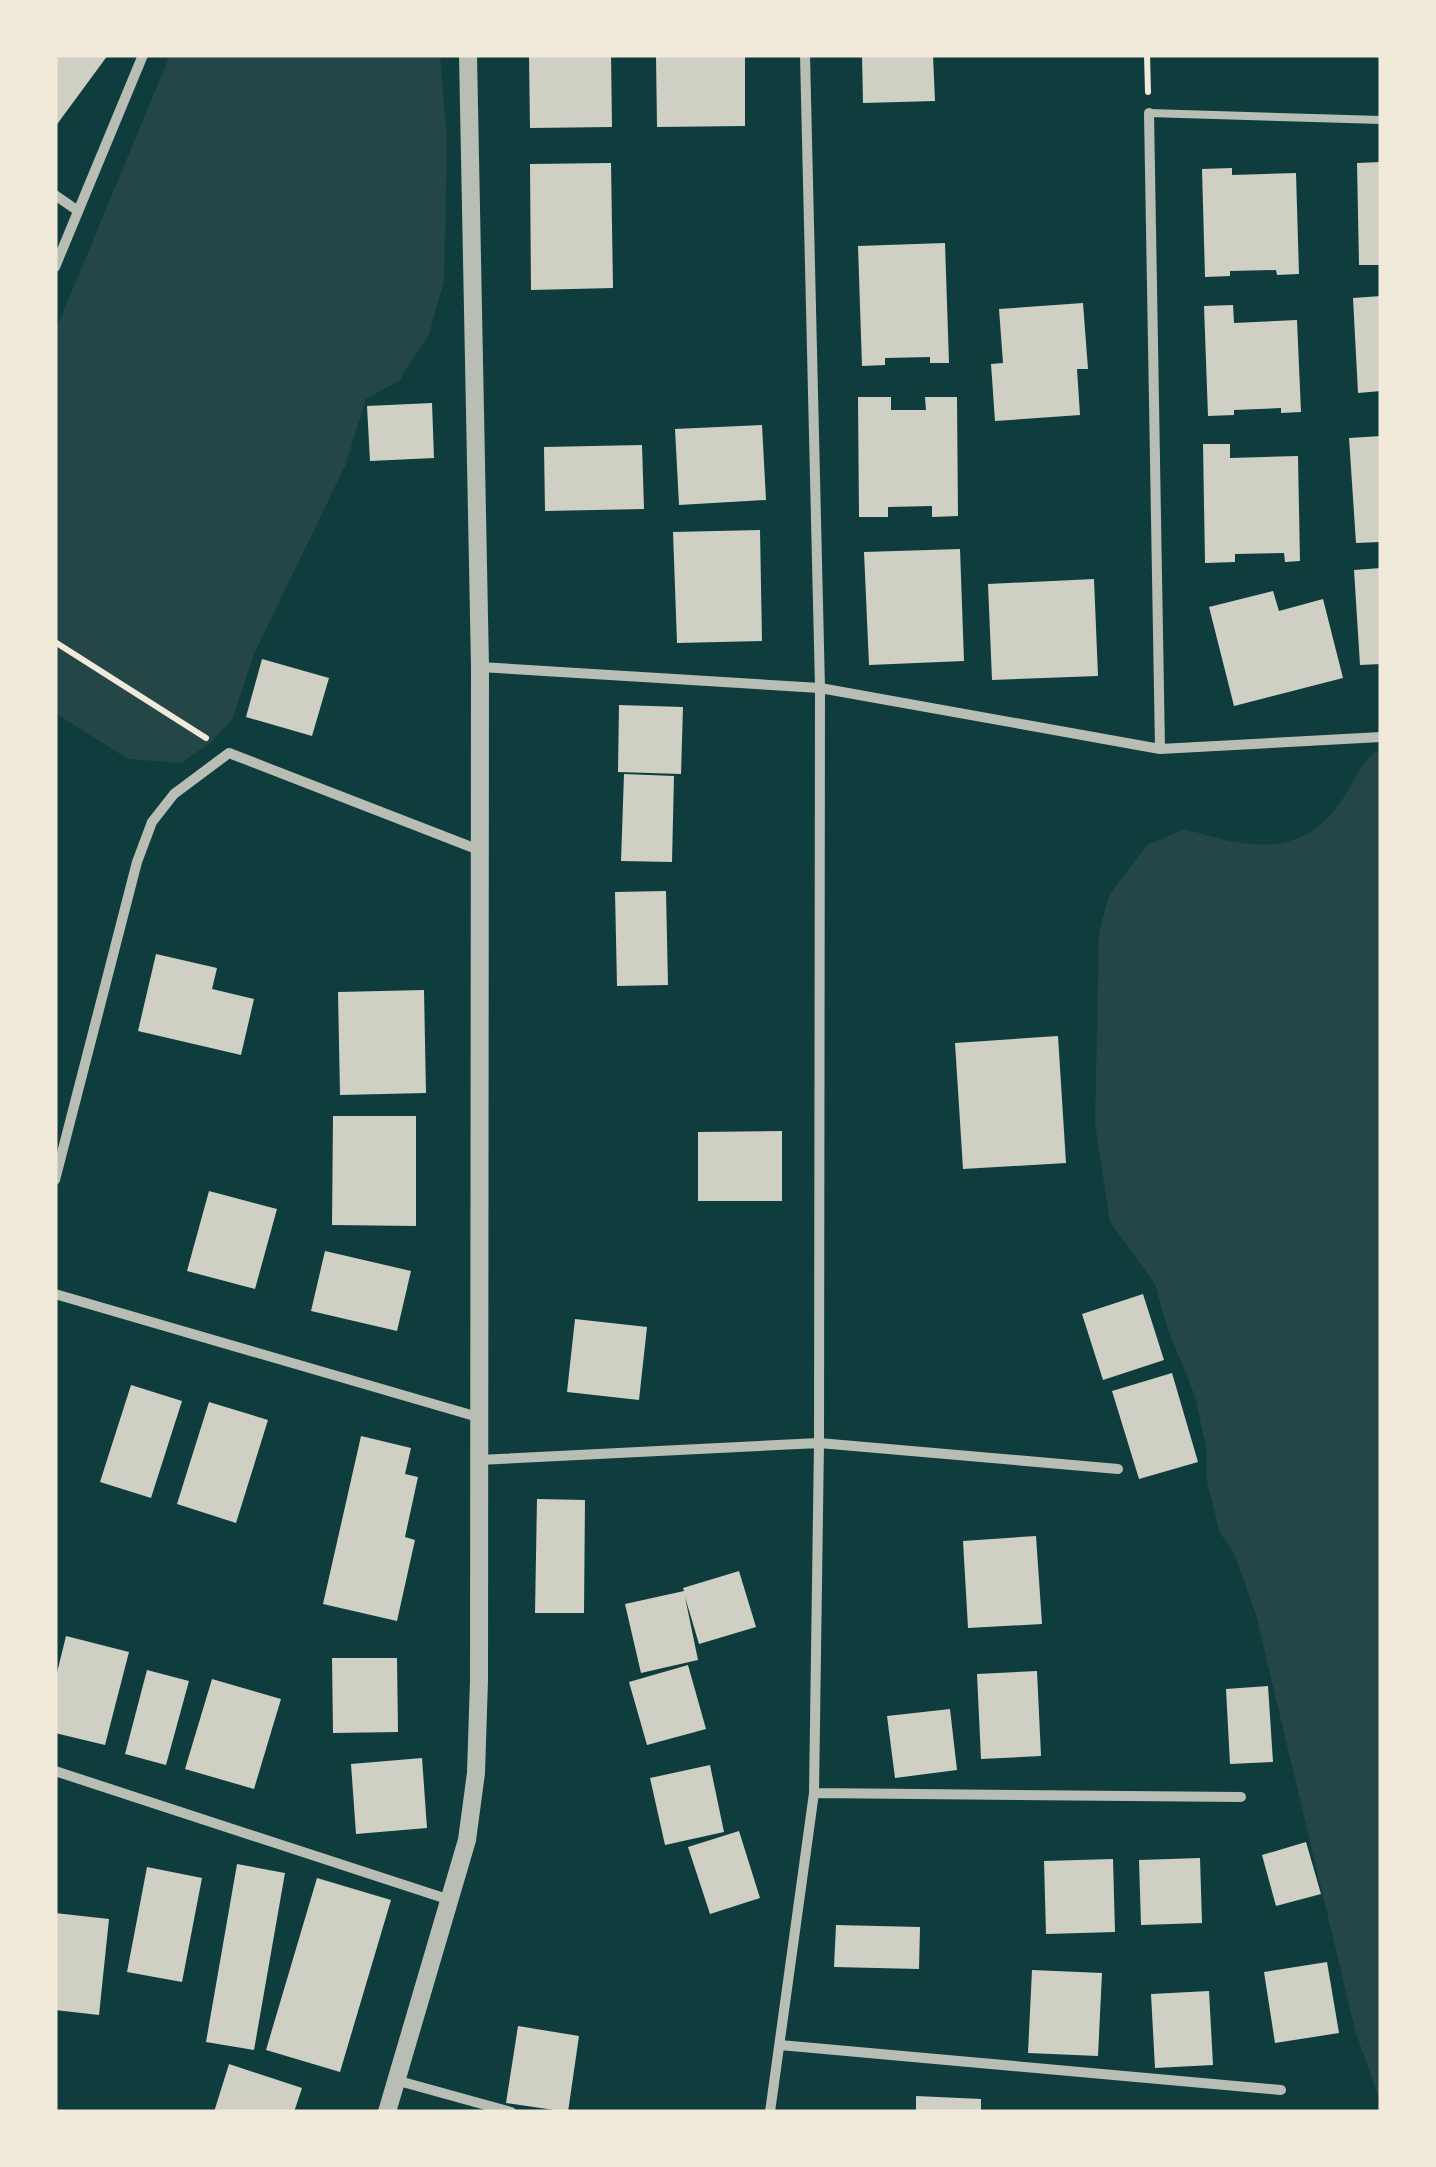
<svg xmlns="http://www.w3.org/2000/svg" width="1436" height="2167" font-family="Mulish,sans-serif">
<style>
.green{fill:#244646}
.building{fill:#cfcfc3}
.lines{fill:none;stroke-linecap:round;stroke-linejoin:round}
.path{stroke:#f1e9da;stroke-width:6}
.service{stroke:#b8beb3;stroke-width:8}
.minor{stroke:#b8beb3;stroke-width:10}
.tertiary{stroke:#b8beb3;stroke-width:18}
</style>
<rect width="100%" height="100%" fill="#0f3d3e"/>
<path class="green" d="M170,55h270l7,86 -3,140 -15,53 -30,47 -33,18 -21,67 -91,188 -22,66 -22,23 -29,20 -53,-4 -73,-46v-381z
M1381,749v1355l-26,-74 -99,-415 -22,-62 -14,-20 -13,-52 -1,-34 -11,-51 -28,-69 -12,-43 -45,-62 -15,-98 4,-191 10,-38 38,-50 38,-16c63,19 118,32 159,-32 13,-19 16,-37 37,-48z"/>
<path class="building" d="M55,55h53l-53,72z
M529,55h82l1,72 -82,1z
M656,55h89v71l-88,1z
M862,55h71l2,46 -72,2z
M1381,162v103h-22l-2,-102z
M611,163l2,125 -82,2 -1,-126z
M1232,168v7l64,-2 3,101 -22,1 -1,-5 -46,1v5l-25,1 -3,-108z
M945,243l4,120h-19v-6l-45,1v7l-23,1 -4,-120z
M1381,296v95l-23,2 -5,-95z
M1083,303l5,66h-11l3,46 -85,6 -4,-57 12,-1 -4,-54z
M1233,305l1,18 63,-3 4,92 -20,1v-5l-47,2v5l-26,1 -4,-110z
M858,397h33v13h35l-1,-13h32l1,119 -26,1v-11l-44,1v10h-29z
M432,403l2,55 -64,3 -3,-55z
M762,425l4,75 -87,5 -4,-76z
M1381,436v106l-25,1 -7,-105z
M1203,444h27v14l68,-2 2,105 -15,1 -1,-9 -49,1v8l-30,1z
M642,445l2,64 -99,2 -1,-64z
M760,530l2,111 -85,2 -4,-111z
M960,549l4,112 -95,4 -5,-113z
M1381,568v96l-21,1 -6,-95z
M1094,579l4,97 -106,4 -4,-96z
M1273,591l6,20 44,-12 20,79 -109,28 -25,-99z
M262,659l67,19 -17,58 -66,-19z
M619,705l64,2 -2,67 -63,-2z
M624,774l50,2 -2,86 -51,-1z
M666,891l2,94 -51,1 -2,-94z
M156,954l61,14 -5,21 42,10 -13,56 -103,-24z
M424,990l2,103 -86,2 -2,-103z
M1058,1036l8,127 -103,6 -8,-126z
M333,1116h83v110l-84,-1z
M782,1131v70h-84v-69z
M209,1191l68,18 -22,80 -68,-18z
M325,1251l86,20 -14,60 -86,-20z
M1143,1294l21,66 -61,20 -21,-66z
M575,1319l72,8 -8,73 -72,-8z
M1172,1373l26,89 -59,17 -27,-88z
M131,1385l51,16 -31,97 -51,-16z
M209,1402l59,18 -32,103 -59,-19z
M361,1436l50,12 -6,26 13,3 -13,60 10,3 -18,81 -74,-17z
M537,1499l48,1 -1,113h-49z
M1036,1536l6,88 -74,4 -5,-87z
M739,1571l17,56 -57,17 -14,-47 13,63 -57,13 -16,-69 59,-13 -1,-3z
M66,1636l63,16 -24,93 -50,-12v-52z
M332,1658h65l1,74 -65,1z
M688,1665l18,64 -59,16 -18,-63z
M147,1670l42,11 -23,84 -41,-11z
M1037,1671l4,85 -60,3 -4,-85z
M212,1679l69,20 -27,90 -69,-20z
M1268,1686l5,76 -43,2 -4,-75z
M950,1709l7,61 -62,8 -8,-62z
M422,1758l5,70 -71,6 -5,-70z
M710,1765l14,67 -59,13 -15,-67z
M739,1831l21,67 -50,16 -22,-67z
M1306,1842l15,52 -45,12 -14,-51z
M1200,1858l2,65 -61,2 -2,-65z
M1113,1859l2,73 -69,2 -2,-73z
M237,1864l48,9 -31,177 -48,-8z
M147,1867l55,11 -20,104 -55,-10z
M317,1878l74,22 -51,172 -74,-22z
M55,1913l54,6 -10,96 -44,-5z
M836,1925l84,2 -1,42 -85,-2z
M1327,1962l12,71 -64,10 -11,-71z
M1032,1970l70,3 -4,83 -70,-3z
M1209,1991l4,74 -58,3 -4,-74z
M518,2026l61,10 -11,76 -62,-9z
M229,2064l73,24 -8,24h-80z
M916,2096l65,3v13h-65z"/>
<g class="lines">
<path class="path" d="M1147,55l1,37
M55,642l151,96"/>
<path class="service" d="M1149,113l232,7"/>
<path class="minor" d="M1149,113l11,636
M55,195l23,16
M55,267l88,-212
M480,667l340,21 340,61 221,-12
M55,1180l82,-318 15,-40 22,-28 55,-41 250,97
M55,1294l423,123
M479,1460l340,-17 299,26
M55,1771l395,129
M814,1793l427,4
M780,2045l501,45
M399,2081l112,31
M770,2112l44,-319 5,-350 1,-755 -15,-633"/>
<path class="tertiary" d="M387,2112l80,-272 9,-67 3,-93 1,-1013 -12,-612"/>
</g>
<rect width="1436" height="2167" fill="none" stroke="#f1e9da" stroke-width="115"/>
</svg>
